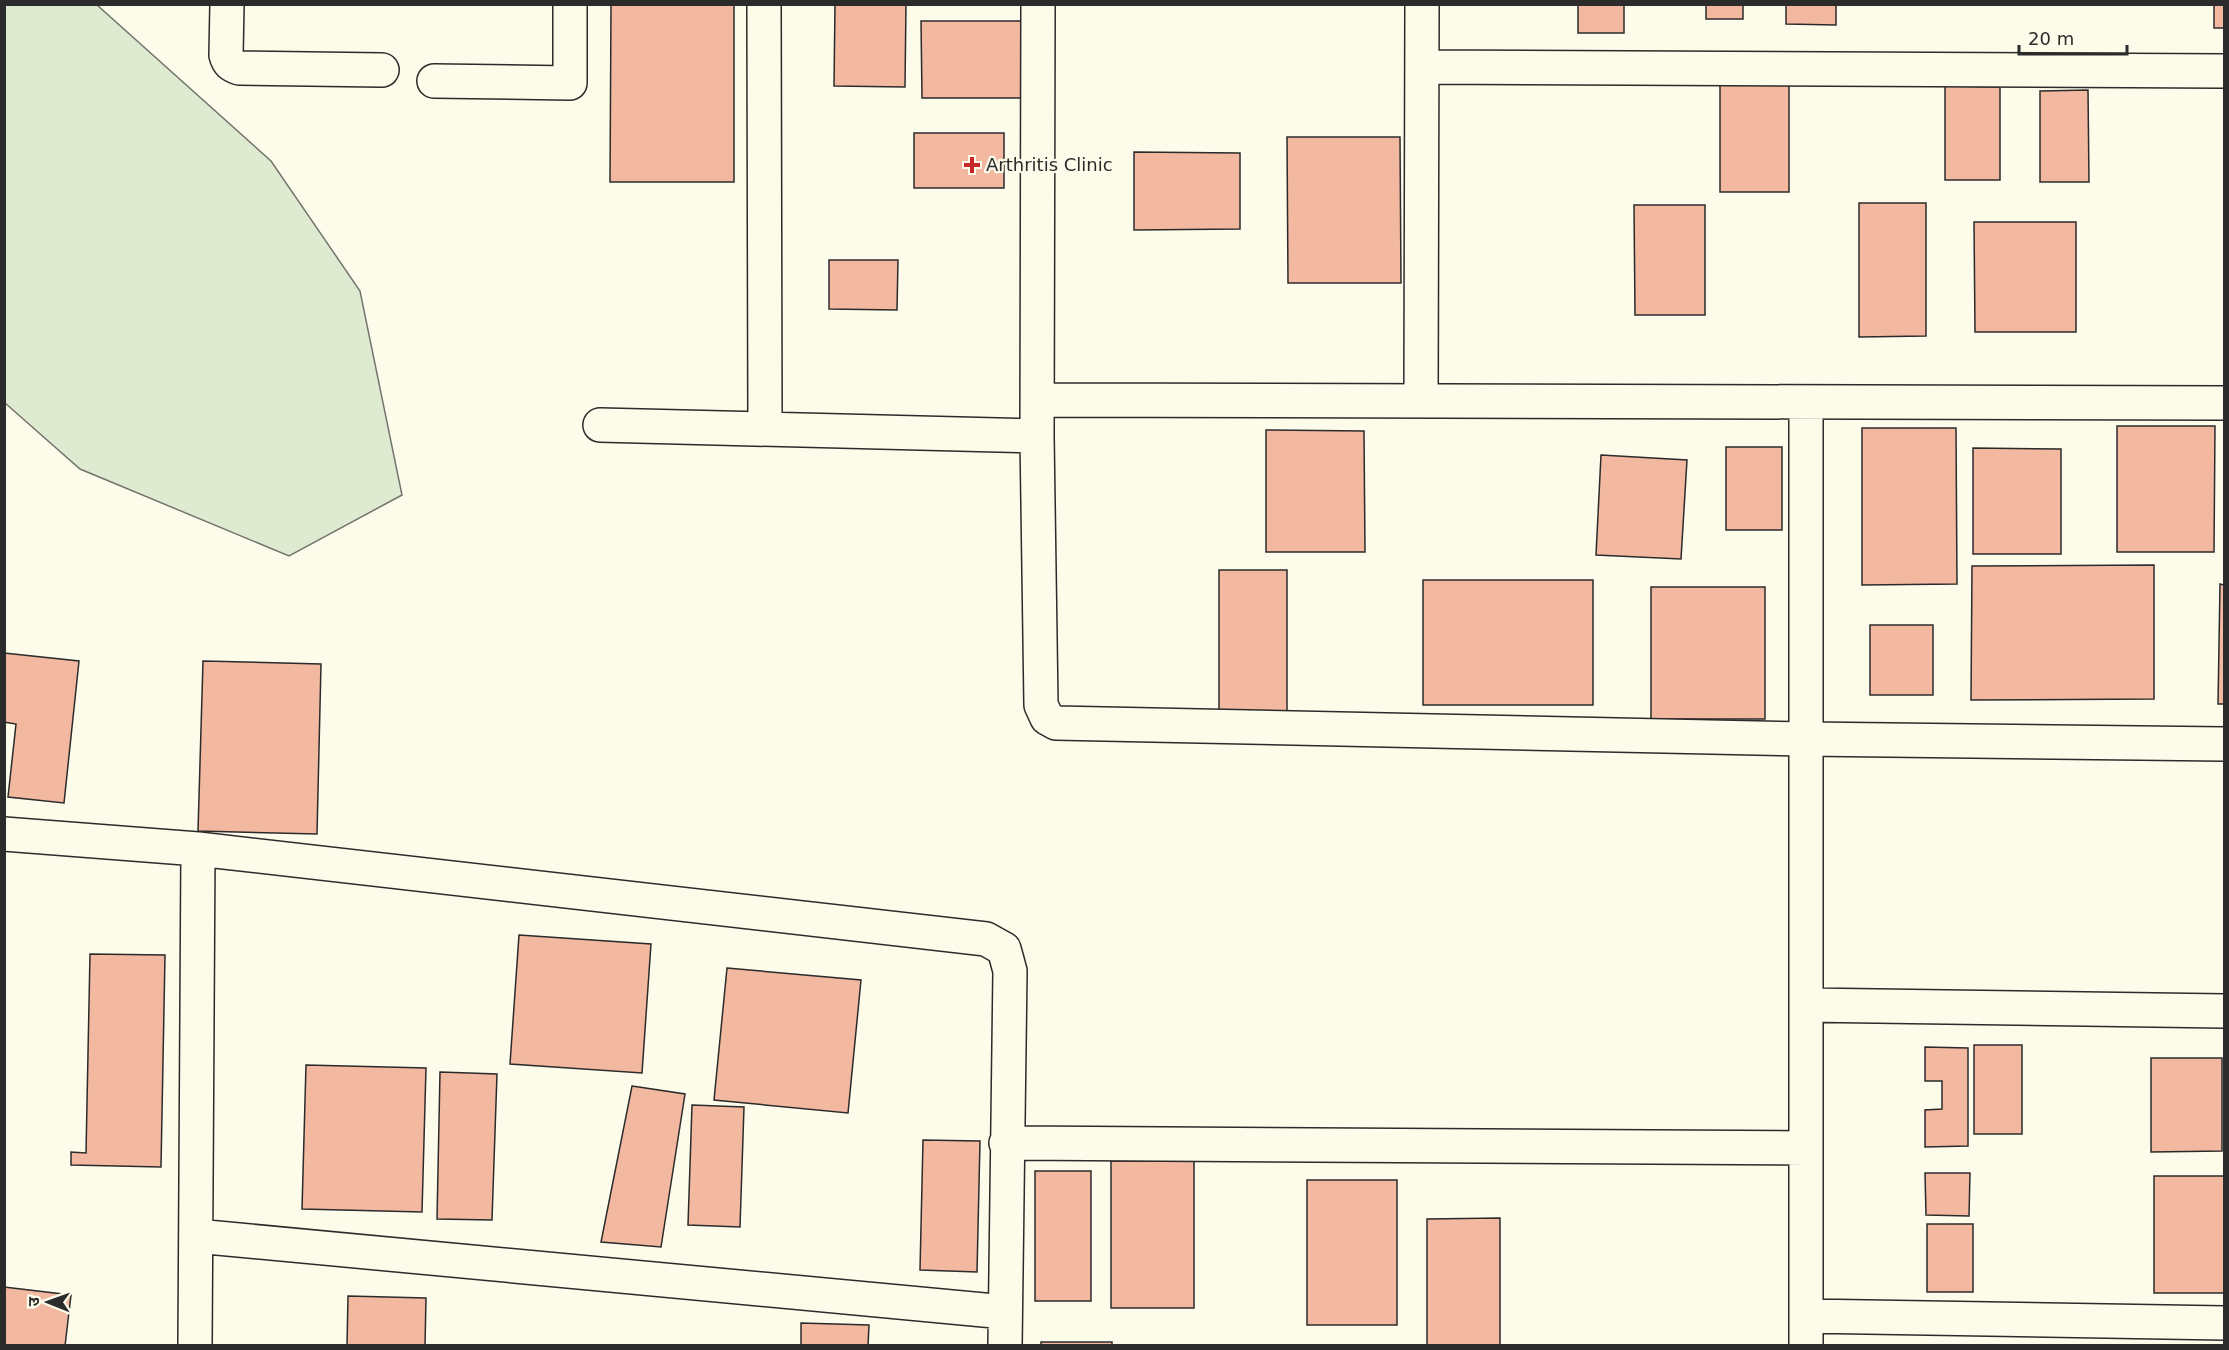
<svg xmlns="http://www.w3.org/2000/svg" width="2229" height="1350" font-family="'DejaVu Sans','Noto Sans Devanagari',sans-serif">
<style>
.green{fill:#deebd1;stroke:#74746e;stroke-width:1.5}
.building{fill:#f2b8a0;stroke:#2b2b2b;stroke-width:1.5}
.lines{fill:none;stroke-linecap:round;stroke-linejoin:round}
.minor-casing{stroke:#2b2b2b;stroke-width:36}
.minor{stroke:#fdfbea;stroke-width:33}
.poi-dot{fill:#c62828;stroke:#fdfbea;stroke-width:2}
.labels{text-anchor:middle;stroke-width:4.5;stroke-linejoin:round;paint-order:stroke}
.poi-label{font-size:18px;fill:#2b2b2b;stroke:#fdfbea;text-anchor:start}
</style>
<rect width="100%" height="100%" fill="#fdfbea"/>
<path class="green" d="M5,4l92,1 174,156 89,130 42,204 -113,61 -209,-87 -75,-66z"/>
<path class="building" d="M611,4h123v178h-124z
M835,4h71l-1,83 -71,-1z
M1578,4h46v29h-46z
M1706,4h37v15h-37z
M1786,4h50v21l-50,-1z
M2214,4h10v24h-10z
M921,21h110v77h-109z
M1789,75v117h-69v-116z
M1945,86l55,1v93h-55z
M2088,90l1,92h-49v-91z
M914,133h90v55h-90z
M1287,137h113l1,146h-113z
M1134,152l106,1v76l-106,1z
M1859,203h67v133l-67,1z
M1634,205h71v110h-70z
M1974,222h102v110h-101z
M829,260h69l-1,50 -68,-1z
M2117,426h98l-1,126h-97z
M1862,428h94l1,156 -95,1z
M1266,430l98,1 1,121h-99z
M1726,447h56v83h-56z
M1973,448l88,1v105h-88z
M1601,455l86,5 -6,99 -85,-4z
M2154,565v134l-183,1 1,-134z
M1219,570h68v153h-68z
M1423,580h170v125h-170z
M2220,584l4,1v119h-6z
M1651,587h114v132h-114z
M1870,625h63v70h-63z
M4,653l75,8 -15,142 -56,-6 8,-73 -12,-2z
M203,661l118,3 -4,170 -119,-3z
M519,935l132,9 -9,129 -132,-9z
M90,954l75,1 -4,212 -90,-2v-13l15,1z
M727,968l134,12 -13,133 -134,-13z
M1974,1045h48v89h-48z
M1925,1047l43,1v98l-43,1v-37l17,-1v-28h-17z
M2151,1058h71v93l-71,1z
M306,1065l120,3 -4,144 -120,-3z
M440,1072l57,2 -5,146 -55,-1z
M632,1086l53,8 -24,153 -60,-5z
M692,1105l52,2 -4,120 -52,-2z
M923,1140l57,1 -3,131 -57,-2z
M1111,1161h83v147h-83z
M1035,1171h56v130h-56z
M1925,1173h45l-1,43 -43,-1z
M2154,1176h70v117h-70z
M1307,1180h90v145h-90z
M1500,1218v128h-73v-127z
M1927,1224h46v68h-46z
M4,1287l67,8 -6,51h-61z
M348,1296l78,2 -1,48h-78z
M801,1323l68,2 -1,21h-67z
M1041,1342h71v4h-71z"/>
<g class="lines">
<defs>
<path id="minor" d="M227,4l-1,51c2,8 5,10 13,13l143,2
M764,4l1,425
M1038,4l-1,432 4,269 6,13 9,5 750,16 418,5
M1422,67l802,4
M434,81l136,2v-79
M1038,400l1186,3
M1421,400l1,-396
M1806,402v944
M600,425l437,11
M4,834l194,15 788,90 18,10 6,22 -5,375
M1806,1005l418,6
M1006,1143l800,5
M196,1236l809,76
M1806,1316l418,7
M195,1346l3,-497"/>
</defs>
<use href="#minor" class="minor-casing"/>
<use href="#minor" class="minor"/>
</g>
<path class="poi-dot" d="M969 156h6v6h6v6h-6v6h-6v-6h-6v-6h6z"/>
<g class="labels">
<g class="poi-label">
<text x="986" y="171">Arthritis Clinic</text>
</g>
</g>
<rect width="2229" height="1350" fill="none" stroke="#2b2b2b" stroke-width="12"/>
<g transform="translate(48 1302) rotate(271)" stroke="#fdfbea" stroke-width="4.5" paint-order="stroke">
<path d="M0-4.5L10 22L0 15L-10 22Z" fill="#2b2b2b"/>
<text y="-9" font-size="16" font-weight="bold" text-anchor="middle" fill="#2b2b2b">उ</text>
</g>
<path d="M2019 45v9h108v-9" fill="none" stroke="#2b2b2b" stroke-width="3"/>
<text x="2028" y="45" font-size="18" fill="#2b2b2b" stroke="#fdfbea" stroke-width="4.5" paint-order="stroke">20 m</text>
</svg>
